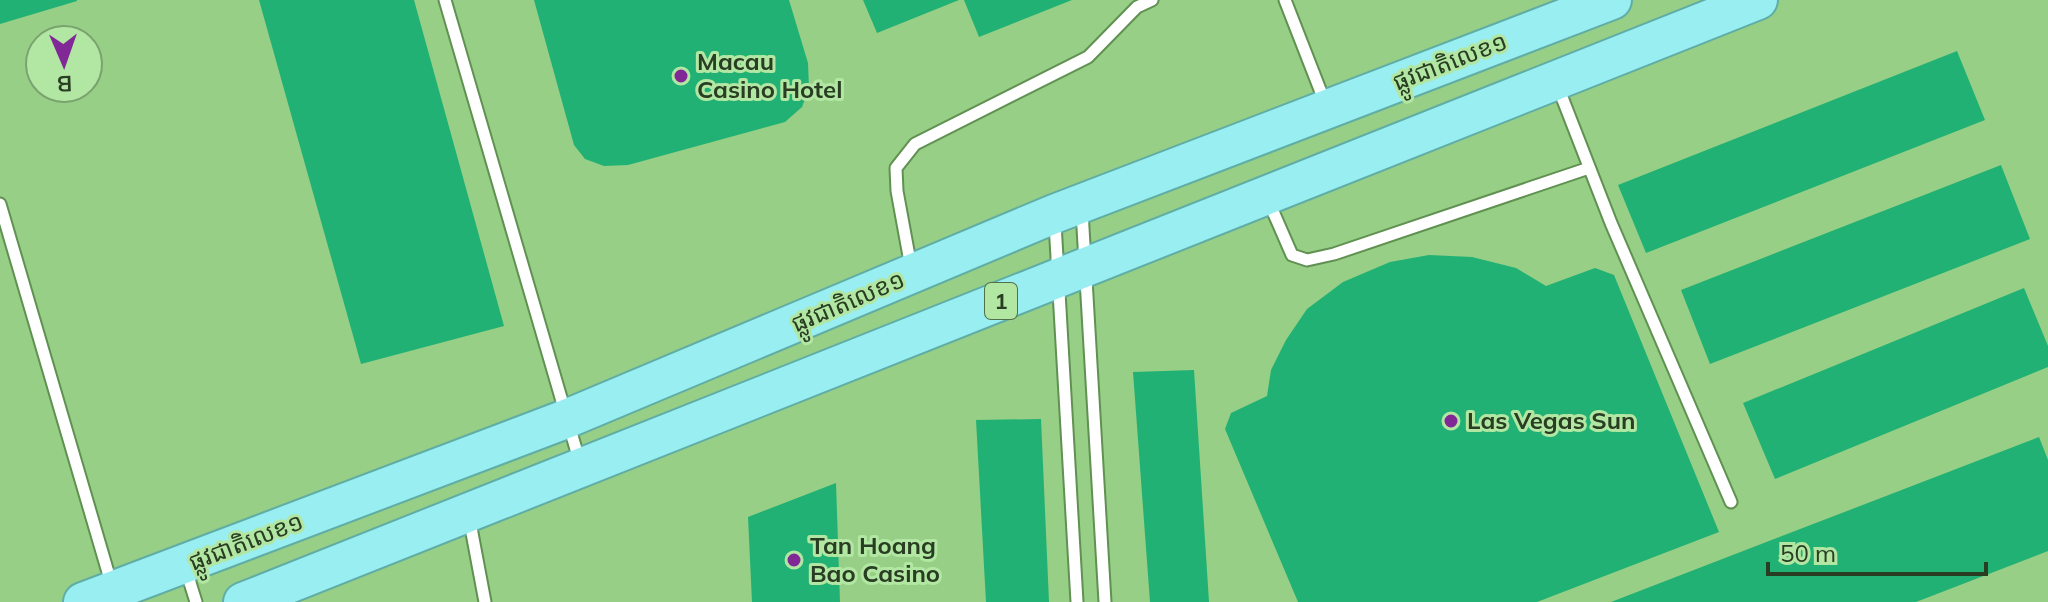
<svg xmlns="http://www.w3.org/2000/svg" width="2048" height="602" font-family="Mulish,'Noto Sans Khmer',sans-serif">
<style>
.built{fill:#96cf85;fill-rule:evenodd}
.building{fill:#22b174}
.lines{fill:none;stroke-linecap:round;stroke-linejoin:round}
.service-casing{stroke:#609152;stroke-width:15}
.trunk-casing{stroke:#60ada6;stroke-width:42}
.service{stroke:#fff;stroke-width:11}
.trunk{stroke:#98eef0;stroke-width:38}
.poi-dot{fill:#802996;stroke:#b2e7a3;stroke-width:3}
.labels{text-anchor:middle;stroke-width:6;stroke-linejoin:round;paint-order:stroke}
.shield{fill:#b2e7a3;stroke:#517049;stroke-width:2}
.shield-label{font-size:22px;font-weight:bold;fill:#283d22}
.poi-label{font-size:24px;font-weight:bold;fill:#283d22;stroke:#b2e7a3;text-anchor:start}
.street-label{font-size:24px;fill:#283d22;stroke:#b2e7a3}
</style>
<rect width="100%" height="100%" fill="#a5da96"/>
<path class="built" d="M0,0h2048v602h-2048zM40,40h48v48h-48z"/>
<path class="building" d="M0,0h77v1l-77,23z
M259,0h155l90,326 -143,38z
M534,0h255l19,63 1,26 -7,18 -17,15 -157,43 -24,1 -19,-7 -11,-14z
M863,0h96l-82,33z
M964,0h108l-93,37z
M1957,51l28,69 -339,133 -28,-68z
M2001,165l29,74 -320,125 -29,-74z
M1429,255l43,2 44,11 30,18 49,-18 19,7 105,257 -182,70h-239l-73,-173 6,-16 36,-17 4,-26 15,-30 21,-31 36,-27 47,-20z
M2024,288l24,58v21l-273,112 -32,-76z
M1194,370l15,232h-59l-17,-230z
M1041,419l8,183h-63l-10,-182z
M2039,437l9,23v91l-132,51h-305z
M836,483l4,119h-88l-4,-85z"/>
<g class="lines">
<defs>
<path id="service" d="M445,0l135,463
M1285,0l41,105
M1558,87l53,136 120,279
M1268,200l24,55 15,5 27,-6 255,-86
M0,204l112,382
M1082,211l23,391
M1055,223l22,379
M911,267l-14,-76 -1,-23 19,-24 173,-87 49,-50 15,-7
M469,517l16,85
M186,570l10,32"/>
<path id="trunk" d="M83,602l483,-183 488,-205 558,-214
M243,602l1515,-602"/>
</defs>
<use href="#service" class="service-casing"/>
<use href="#trunk" class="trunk-casing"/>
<use href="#service" class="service"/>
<use href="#trunk" class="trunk"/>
</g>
<g class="poi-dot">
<circle cx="681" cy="76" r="8"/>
<circle cx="1451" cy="421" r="8"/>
<circle cx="794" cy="560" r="8"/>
</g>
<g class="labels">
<rect class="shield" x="985" y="283" width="32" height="36" rx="6"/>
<g class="shield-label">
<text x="1001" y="309">1</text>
</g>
<g class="poi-label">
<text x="697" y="70">Macau<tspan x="697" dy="28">Casino Hotel</tspan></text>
<text x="1467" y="429">Las Vegas Sun</text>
<text x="810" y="554">Tan Hoang<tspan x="810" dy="28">Bao Casino</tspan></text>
</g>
<g class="street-label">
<text transform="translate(1450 62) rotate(-21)" y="8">ផ្លូវជាតិលេខ១</text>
<text transform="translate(848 302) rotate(-23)" y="8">ផ្លូវជាតិលេខ១</text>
<text transform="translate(246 542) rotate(-21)" y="8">ផ្លូវជាតិលេខ១</text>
</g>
</g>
<g transform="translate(64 64) rotate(178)"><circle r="38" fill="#b2e7a3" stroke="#7ba36f" stroke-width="2"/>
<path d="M0-6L14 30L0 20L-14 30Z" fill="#802996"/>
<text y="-12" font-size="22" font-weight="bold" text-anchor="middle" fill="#283d22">B</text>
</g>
<path d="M1768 562v12h218v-12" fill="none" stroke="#283d22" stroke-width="4"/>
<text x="1780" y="562" font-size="24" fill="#283d22" stroke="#b2e7a3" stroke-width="6" paint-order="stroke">50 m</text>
</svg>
